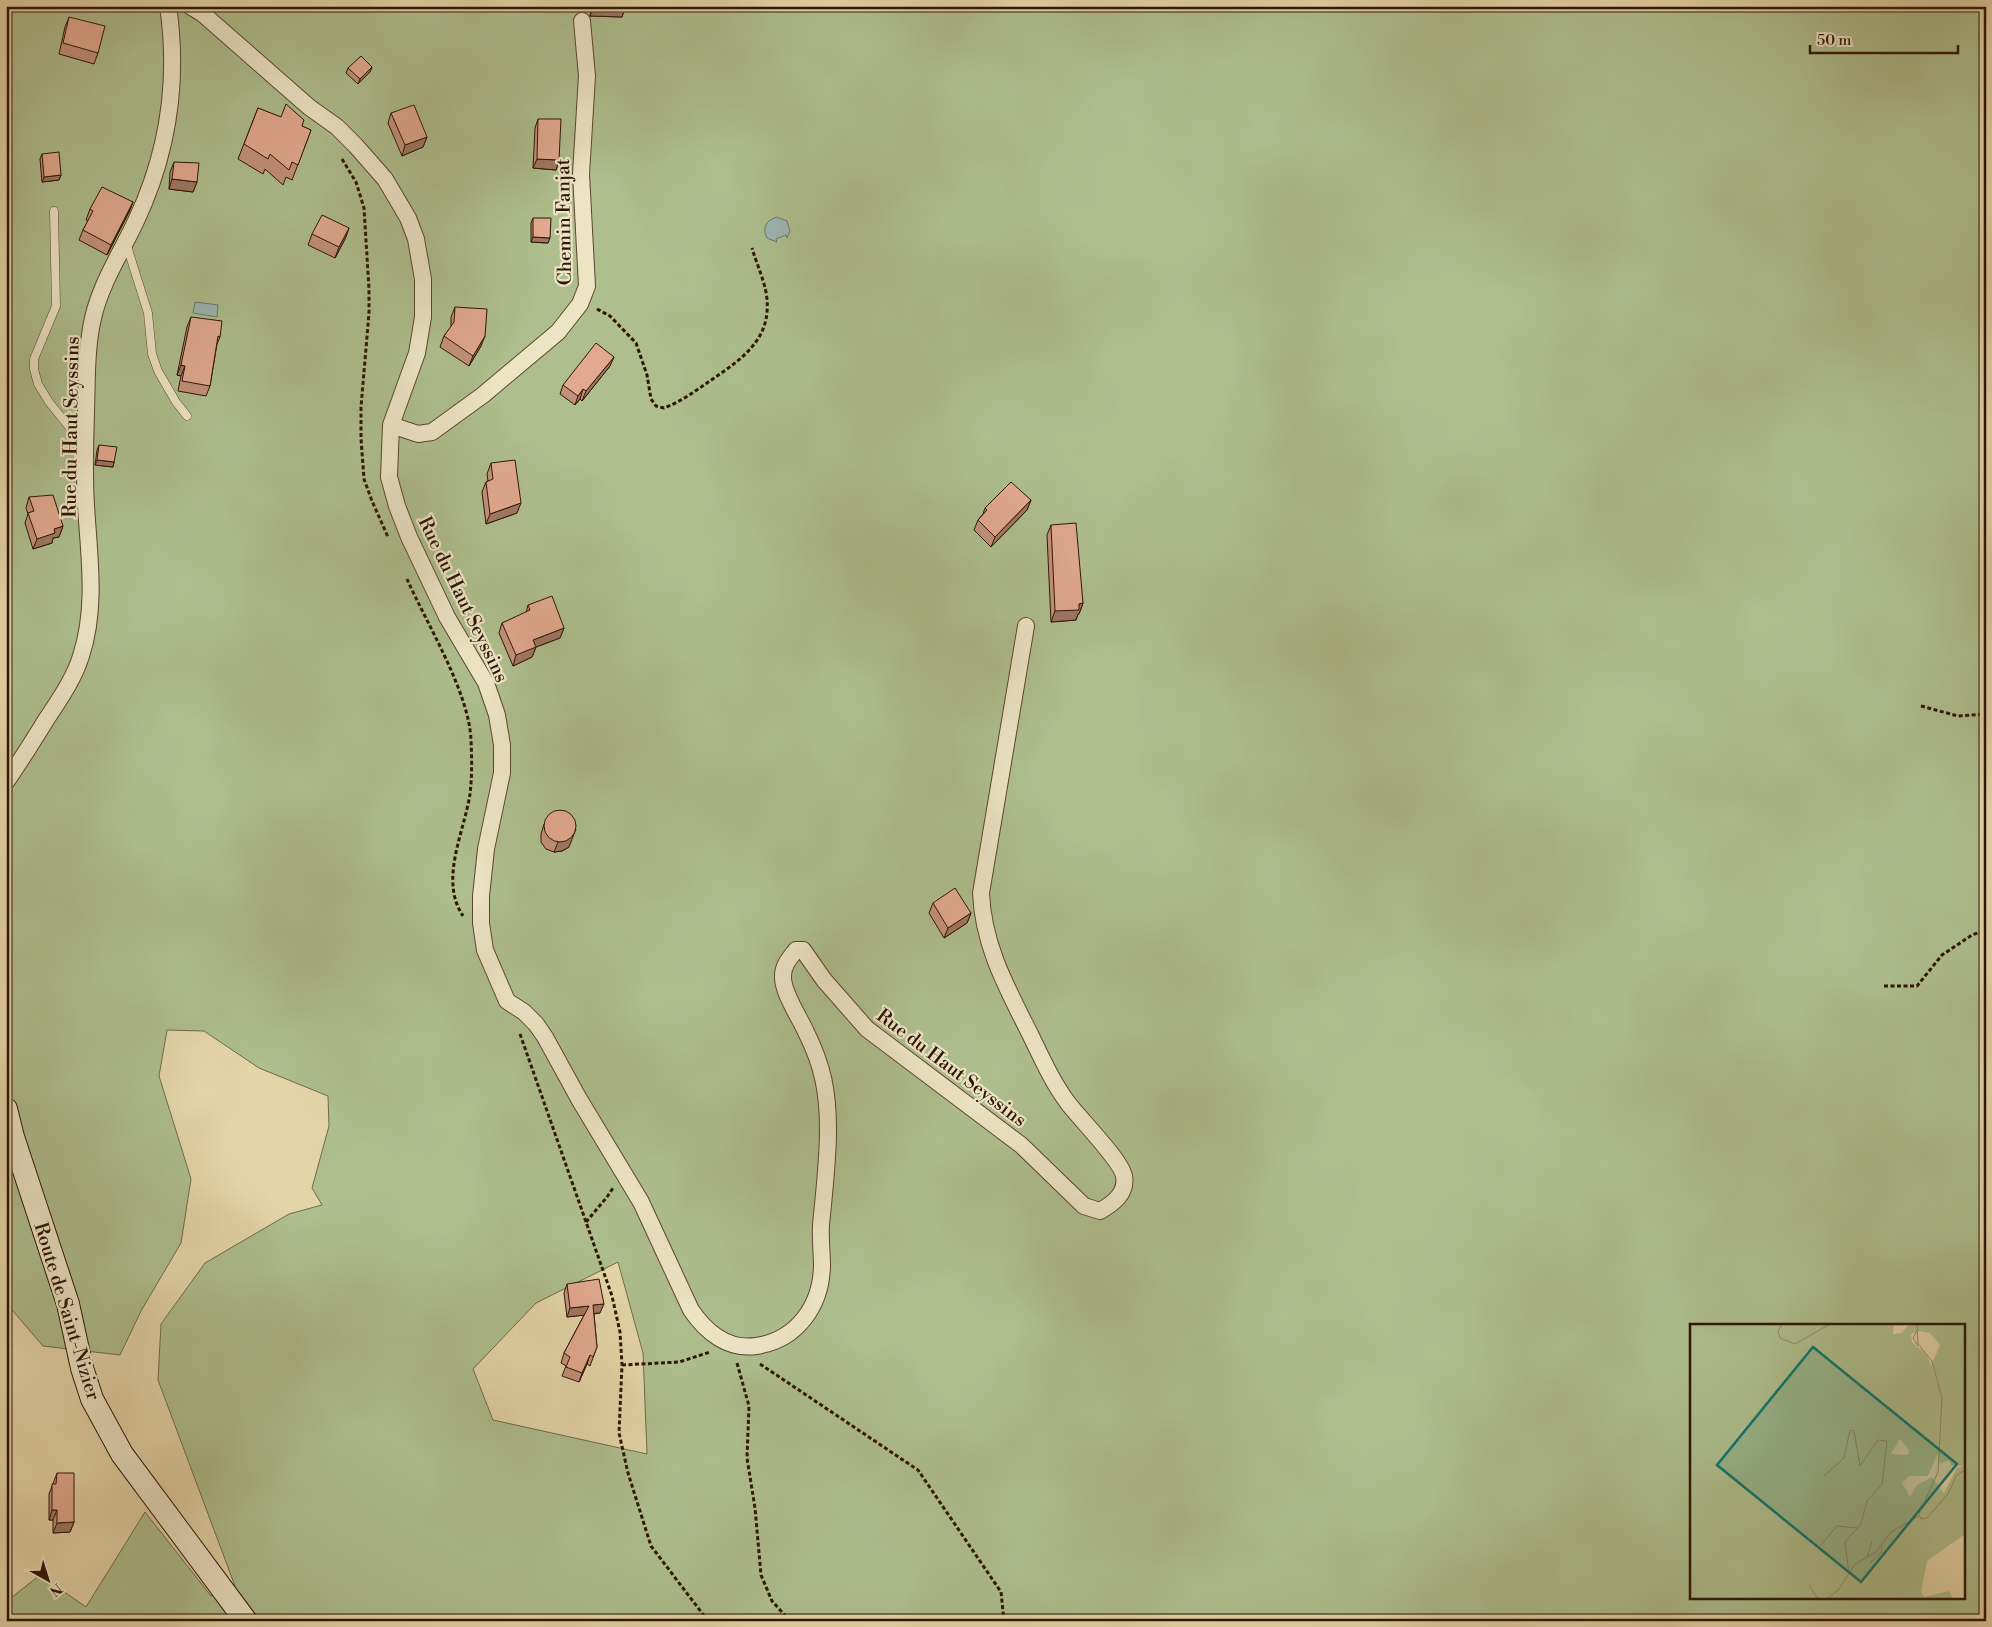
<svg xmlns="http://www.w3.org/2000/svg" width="1992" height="1627" font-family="'Libre Bodoni',serif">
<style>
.green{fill:#aebe8d;stroke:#6e6a4a;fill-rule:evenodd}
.water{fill:#9ab6b3;stroke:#6e766e}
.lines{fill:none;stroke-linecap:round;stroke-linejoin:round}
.lane-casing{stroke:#5b452e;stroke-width:9}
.street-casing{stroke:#5b452e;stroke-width:18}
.secondary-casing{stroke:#2d1506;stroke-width:24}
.path{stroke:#2d1506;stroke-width:3;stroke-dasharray:4 2.5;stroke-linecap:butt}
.lane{stroke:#ede4c6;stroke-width:8}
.street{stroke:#ede4c6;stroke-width:16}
.secondary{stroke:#ede4c6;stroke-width:22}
.wall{fill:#c2917b;stroke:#2d1506}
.shaded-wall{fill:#9e7664;stroke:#2d1506}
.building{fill:#e2a98f;stroke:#2d1506}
.labels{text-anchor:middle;stroke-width:4.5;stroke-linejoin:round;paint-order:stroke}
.street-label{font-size:19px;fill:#2d1506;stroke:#ede4c6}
.inset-road{fill:none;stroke:#9b8867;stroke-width:1}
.view{fill:#0f766e;fill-opacity:0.15;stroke:#0f766e;stroke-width:2.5}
.inset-edge{fill:none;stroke:#2d1506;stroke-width:2.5}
</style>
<rect width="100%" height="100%" fill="#e4d5a8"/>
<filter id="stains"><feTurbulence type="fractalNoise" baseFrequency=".004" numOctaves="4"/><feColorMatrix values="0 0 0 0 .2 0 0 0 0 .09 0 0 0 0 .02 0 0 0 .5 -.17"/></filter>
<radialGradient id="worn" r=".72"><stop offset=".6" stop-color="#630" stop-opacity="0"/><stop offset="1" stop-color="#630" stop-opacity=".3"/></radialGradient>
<path class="green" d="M6,6h1980v1615h-1980v-19l34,-27 46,32 59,-95 66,84 24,-10 -77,-206 3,-56 44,-61 84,-49 33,-9 -10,-17 17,-62 -1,-30 -69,-28 -55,-37 -37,-1 -8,46 32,103 -10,64 -40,68 -21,44 -77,-9 -37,-43zM618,1262l25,91 4,101 -154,-34 -20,-51 63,-66zM1691,1326h272v272h-272z"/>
<path class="water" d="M777,217l10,4 3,10 -3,7 -1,-3 -10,4 1,3 -10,-4c-5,-10 -1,-18 10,-21z
M195,302l23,3 -1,12 -24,-4z"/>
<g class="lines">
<defs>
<path id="lane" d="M54,211l2,95 -22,53v10l4,15 11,18 34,42
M126,243l22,70 4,41 6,17 18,31 11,14"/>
<path id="street" d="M190,6l13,8 106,93 28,20 19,19 29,33 23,39 8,21 7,40v38l-6,36 -26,72 -2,52 8,29 12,31 38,80 39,66 11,32 5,30v28l-16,76 -5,47v27l4,27 22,51 17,11 12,12 9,13 34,62 62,103 50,108c15,22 37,40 65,36 41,-6 65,-40 66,-80 0,-14 -2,-27 -1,-41 3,-32 7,-64 7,-95 0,-38 -5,-64 -22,-98 -6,-14 -24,-40 -23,-56 0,-11 7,-18 13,-26h7l21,30 43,49 154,116 63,61 16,5c14,-8 27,-18 24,-35 -3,-16 -45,-58 -56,-73 -15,-20 -26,-44 -37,-67 -23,-46 -48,-90 -50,-143l45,-267
M391,425l27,9 14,-2 51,-37 75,-63 22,-28 7,-18 -6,-112 6,-98 -5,-55
M6,782c14,-20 27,-41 40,-62 13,-20 28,-41 35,-64 16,-49 8,-100 5,-150 -2,-32 -1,-63 0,-94 1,-32 0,-63 7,-94 8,-35 28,-65 43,-97 32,-68 43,-140 32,-215"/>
<path id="secondary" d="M6,1109l7,28 55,167 14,64 10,31 30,55 124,167"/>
</defs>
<use href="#lane" class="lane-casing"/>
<use href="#street" class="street-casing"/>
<use href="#secondary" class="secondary-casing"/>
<path class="path" d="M342,159l14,23 8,26 5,81v24l-8,94v32l3,40 8,22 16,36
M597,309l13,7 26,27 11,32 4,24 5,7 8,2c21,-8 38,-22 56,-34 30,-21 53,-41 46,-82 -3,-15 -10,-30 -14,-44
M407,579c20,45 63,115 64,162 1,18 1,36 -1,53 -6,39 -31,86 -7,122
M1921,706l37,10 28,-2
M1884,986h33l25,-31 30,-20 14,-5
M520,1034l92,262 8,36 2,33 -3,68 9,40 23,73 57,75
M1986,1178v30
M586,1222l21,-25 6,-9
M737,1363l12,43 -2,52 8,50 6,67 11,26 18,20
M760,1364l158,106 83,122 3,29
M622,1365l57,-3 31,-10"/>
<use href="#lane" class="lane"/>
<use href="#street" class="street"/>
<use href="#secondary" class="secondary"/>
</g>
<path class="wall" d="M591,6h34v2l-3,9 -32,-1z
M69,17l29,36 -4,11 -35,-10 6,-27z
M372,67l-2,5 -12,12 -12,-11 2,-5z
M258,108l53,22 -19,50 -6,-3 -3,8 -18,-16 -2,5 -25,-15z
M391,113l36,24 -4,10 -21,9 -14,-33z
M538,119l21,41 -3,10 -23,-2 2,-40z
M42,154l19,21 -2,5 -17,2 -2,-23z
M174,162l23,20 -4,10 -24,-3 1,-17z
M133,202l-4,10 -22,43 -28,-15 4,-10 5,-9 -2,-1 4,-11z
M533,218l15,25 -17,-1v-19z
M349,228l-4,11 -10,19 -27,-13 4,-11z
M455,307l26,39 -12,20 -29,-19 4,-11 7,-9v-10z
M191,317l29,20 -3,7 -7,42 -4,10 -28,-5 3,-15 -4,-1 10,-48z
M610,366l-28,35 -2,-2 -5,6 -15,-11 3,-9z
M99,445l15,17 -1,5 -18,-2 2,-15z
M491,463l26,50 -31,11 -4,-32 4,-10 2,-1 -1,-7z
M29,497l34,29 -4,11 -6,1 -1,5 -19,6 -8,-26 3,-9 -2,-6z
M1031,500l-4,10 -36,37 -17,-17 4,-10 5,-6 2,-6z
M1051,525l32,78 -4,11h-1l-2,6 -25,2 -4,-87z
M528,605l36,23 -4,10 -24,9 -4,10 -19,9 -14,-33 3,-10 24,-10z
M544,824l25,23 -7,4 -8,1 -8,-3 -5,-7v-8z
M933,903l38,10 -4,10 -23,15 -15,-25z
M567,1284l33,29 -6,1 3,33 -7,19 -3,-2 -8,18 -17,-6 4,-10 -5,-3 3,-10 20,-38 -17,2 -3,-24z
M57,1473l17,49 -4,10 -17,1v-13h-4v-26z"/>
<path class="shaded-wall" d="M594,7l31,1 -3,9 -32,-1z
M372,67l-2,5 -12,12 2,-5z
M427,137l-4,10 -21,9 3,-11z
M537,159l22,1 -3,10 -23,-2z
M61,175l-2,5 -17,2 2,-5z
M172,179l25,3 -4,10 -24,-3z
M133,202l-4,10 -22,43 4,-10z
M349,228l-4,11 -10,19 4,-11z
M533,237l17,1 -2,5 -17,-1z
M485,336l-4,10 -12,20 4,-10z
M614,357l-4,9 -28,35 4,-10z
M181,365l4,1 -4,10 -4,-1z
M583,389l-3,10 -5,6 3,-9z
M97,460l17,2 -1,5 -18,-2z
M1031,500l-4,10 -36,37 4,-10z
M521,503l-4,10 -31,11 4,-10z
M63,526l-4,11 -6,1 -1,5 -19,6 4,-10 17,-10z
M1083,603l-4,11h-1l-2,6 -25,2 4,-11 24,-7z
M564,628l-4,10 -24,9 -4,10 -19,9 3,-11 17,-15z
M576,829l-7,18 -7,4 -8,1 4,-10z
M971,913l-4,10 -23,15 4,-10z
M604,1304l-4,9 -11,1 4,-9z
M589,1306l-3,9 -19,2 3,-9z
M12,1345l-3,8 -3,1v-8z
M590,1355l-3,9 -8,18 3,-9z
M52,1510h5l-4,10h-4z
M74,1522l-4,10 -17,1 4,-10z"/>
<path class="building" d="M594,6h31v2l-31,-1z
M69,17l36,9 -7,27 -35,-10z
M361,56l11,11 -12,12 -12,-11z
M286,104l18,16 -2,6 9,4 -13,35 -6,-3 -3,8 -19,-16 -2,5 -24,-15 14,-36 23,9z
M414,105l13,32 -22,8 -14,-32z
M538,119h23l-2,41 -22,-1z
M59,152l2,23 -17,2 -2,-23z
M174,162l25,1 -2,19 -25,-3z
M102,187l31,15 -22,43 -28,-15 10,-19 -3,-2z
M322,215l27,13 -10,19 -27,-13z
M533,218h18l-1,20 -17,-1z
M455,307l32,2 -2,27 -12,20 -29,-20 10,-14z
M191,317l31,4 -2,16 -2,-1 -8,50 -28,-5 3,-15 -4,-1z
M596,343l18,14 -28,34 -3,-2 -5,7 -15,-11z
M99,445l18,2 -3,15 -17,-2z
M515,460l6,43 -31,11 -4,-32 7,-3 -2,-16z
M1011,482l20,18 -36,37 -17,-17 9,-10 -2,-2z
M53,495l10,31 -9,3 1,4 -18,6 -9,-26 6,-2 -5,-14z
M1076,523l7,80 -4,1v6l-24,1 -4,-86z
M552,596l12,32 -31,12 3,7 -20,8 -14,-32 28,-13 -2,-5z
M544 826a16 16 0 1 1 32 0a16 16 0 1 1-32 0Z
M955,888l16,25 -23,15 -15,-25z
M599,1279l5,25 -11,1 4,42 -4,10 -3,-2 -8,18 -16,-6 4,-10 -6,-4 25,-47 -19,2 -3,-24z
M6,1325l6,20 -6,1z
M57,1473h17v49l-17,1v-13h-5v-26h4z"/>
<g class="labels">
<g class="street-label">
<text transform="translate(563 222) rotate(-91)" y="7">Chemin Fanjat</text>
<text transform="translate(70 427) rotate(-89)" y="7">Rue du Haut Seyssins</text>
<text transform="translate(464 599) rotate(64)" y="7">Rue du Haut Seyssins</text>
<text transform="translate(952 1067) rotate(37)" y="7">Rue du Haut Seyssins</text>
<text transform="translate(68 1311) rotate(73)" y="7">Route de Saint-Nizier</text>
</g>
</g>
<g transform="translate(1690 1324)">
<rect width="275" height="275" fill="#e4d5a8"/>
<path d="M0,0h204l-1,10 8,-1 9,-9h55v210l-38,27 -6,31 3,5 25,-6 4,8h-263zM229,7l11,2 10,12 -9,21 -4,-11 -15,-13 -1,-8zM210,115l9,11 -1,5 -17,-1zM248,129l2,11 9,-4 2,5 12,1 -6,2 -13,25 -12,-16 -15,8 -7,12 -8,-14 7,-7h19z" fill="#aebe8d" fill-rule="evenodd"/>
<path class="inset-road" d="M92,0l-4,7 2,7 15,6 35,-20M227,0l1,20 14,17 10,37 -4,74 -19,42 2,5 6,-1 21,-24 8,-18 9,-6M227,7l-4,7 5,8M134,152l20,-18 6,-28 4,1 6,35 18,-26 9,1 -5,43 -15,17 -6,23 -16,18 4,31M130,222l17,-20 21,2M177,233l5,-16M180,239l11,-10 1,-8M119,261l9,14M137,275l12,-10 16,-25 21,-12 15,-20 28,-16"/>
<path class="view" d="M123,23l144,117 -96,118 -144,-117z"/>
<rect width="275" height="275" class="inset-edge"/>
</g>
<rect width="1992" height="1627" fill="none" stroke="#e4d5a8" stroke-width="25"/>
<rect x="8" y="8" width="1977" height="1612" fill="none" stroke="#2d1506" stroke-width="2.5"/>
<rect x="12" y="12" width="1967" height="1602" fill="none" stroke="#2d1506"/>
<g transform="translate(48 1580) rotate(141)" stroke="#ede4c6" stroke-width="4" paint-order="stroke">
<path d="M0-4L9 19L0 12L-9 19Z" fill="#2d1506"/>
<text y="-8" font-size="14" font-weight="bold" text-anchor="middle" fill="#2d1506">N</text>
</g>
<path d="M1810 45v8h148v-8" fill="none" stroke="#2d1506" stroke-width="2.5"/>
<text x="1817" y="45" font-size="15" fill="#2d1506" stroke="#ede4c6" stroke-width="4" paint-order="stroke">50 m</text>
<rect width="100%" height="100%" filter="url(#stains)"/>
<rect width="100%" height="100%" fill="url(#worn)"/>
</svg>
